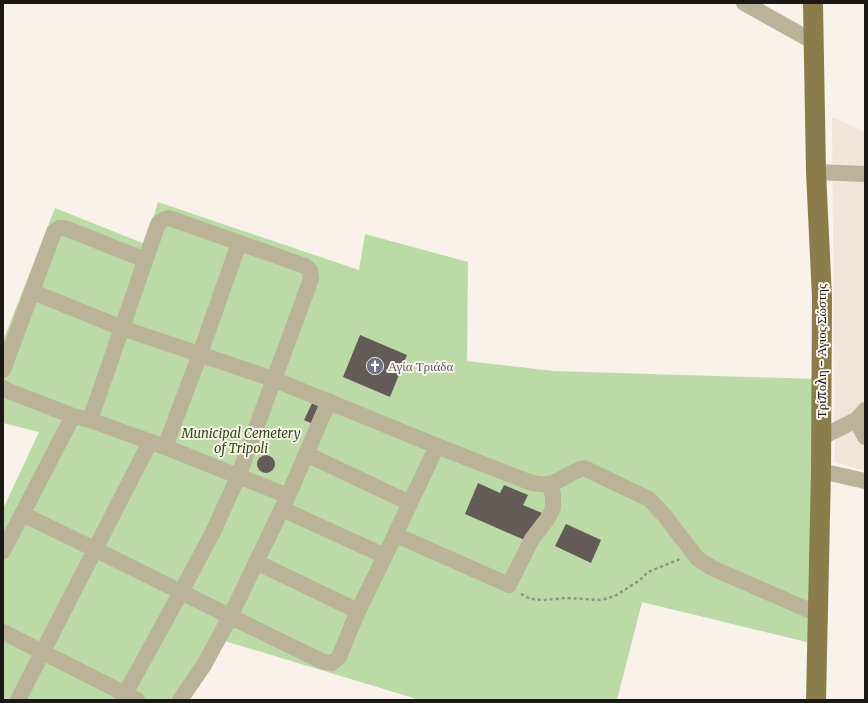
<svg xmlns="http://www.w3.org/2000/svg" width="868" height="703" font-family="Merriweather,serif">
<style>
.built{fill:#f1e5d8}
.green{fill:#bbdaa6}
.building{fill:#635b57}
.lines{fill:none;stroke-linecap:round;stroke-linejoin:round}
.path{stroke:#938e89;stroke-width:2.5;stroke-dasharray:3 3;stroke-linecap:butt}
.minor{stroke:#bab399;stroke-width:16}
.major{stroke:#8b7d4b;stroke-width:20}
.labels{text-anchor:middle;stroke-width:4;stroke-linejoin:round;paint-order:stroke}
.street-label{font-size:13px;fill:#1b1916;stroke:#f9f2ea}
.worship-label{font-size:13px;fill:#5b616d;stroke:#f9f2ea;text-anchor:start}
.park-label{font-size:13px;font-style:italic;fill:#2e4b12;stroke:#f9f2ea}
</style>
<rect width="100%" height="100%" fill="#f9f2ea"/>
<path class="built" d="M832,117l33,15v339l-30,-9z"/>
<path class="green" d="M158,202l201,68 6,-36 103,28 -1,99 87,10 263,8 2,266 -177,-43 -25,98h-197l-205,-62 -40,62h-172v-191l36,-77 -36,-9v-82l52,-133 90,36z"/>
<path class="building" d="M360,335l47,20 -17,42 -47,-20z
M314,399l11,6 -10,20 -11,-5z
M257 464a9 9 0 1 1 18 0a9 9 0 1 1-18 0Z
M478,483l22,10 4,-8 24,10 -5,10 19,8 -13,29 -64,-28z
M566,524l35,16 -10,23 -36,-17z"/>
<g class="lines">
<path class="path" d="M521,594l10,5 12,1 23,-2 35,2 14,-4 25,-16 8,-8 32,-13"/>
<path class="minor" d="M744,3l70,39
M816,172l49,2
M33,292l89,36 151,51 164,67 92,36c27,8 32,-7 55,-14l65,31 15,16 33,43 15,10 106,46
M3,370l51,-138 5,-4h6l80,32
M3,388l3,2 67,26 17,4 75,27 123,49
M90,420l68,-196 5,-4 6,-2 136,48 5,4 1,9 -73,198 -25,55 -32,60 -56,102
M856,420l9,17
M820,438l36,-18 9,-10
M165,447l35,-93 39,-111
M306,454l104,49
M821,471l44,10
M282,509l103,47
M22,514c101,48 201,100 302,148l8,1 7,-6 19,-46 27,-55 52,-110
M396,535l113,50 23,-46 16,-21 5,-10v-13l-4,-11
M3,551l70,-135
M256,562l102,49
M3,632l134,68
M18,700l132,-258
M180,700l24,-35 26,-48 58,-121 41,-95"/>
<path class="major" d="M813,3l3,169 6,126 -1,173 -5,229"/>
</g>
<defs>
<symbol id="church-disc" viewBox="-11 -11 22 22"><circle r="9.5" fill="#6b7280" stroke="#f9f2ea"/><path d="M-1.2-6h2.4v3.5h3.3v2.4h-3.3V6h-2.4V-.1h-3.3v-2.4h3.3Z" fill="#fff"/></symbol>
</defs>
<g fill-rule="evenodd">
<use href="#church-disc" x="365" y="356" width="20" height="20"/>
</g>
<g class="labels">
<g class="street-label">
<text transform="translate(821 351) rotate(-90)" y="5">Τρίπολη - Άγιος Σώστης</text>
</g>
<g class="worship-label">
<text x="388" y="371">Αγία Τριάδα</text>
</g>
<g class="park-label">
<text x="241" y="438">Municipal Cemetery<tspan x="241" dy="15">of Tripoli</tspan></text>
</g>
</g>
<rect width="868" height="703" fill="none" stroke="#1b1916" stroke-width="8"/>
</svg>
